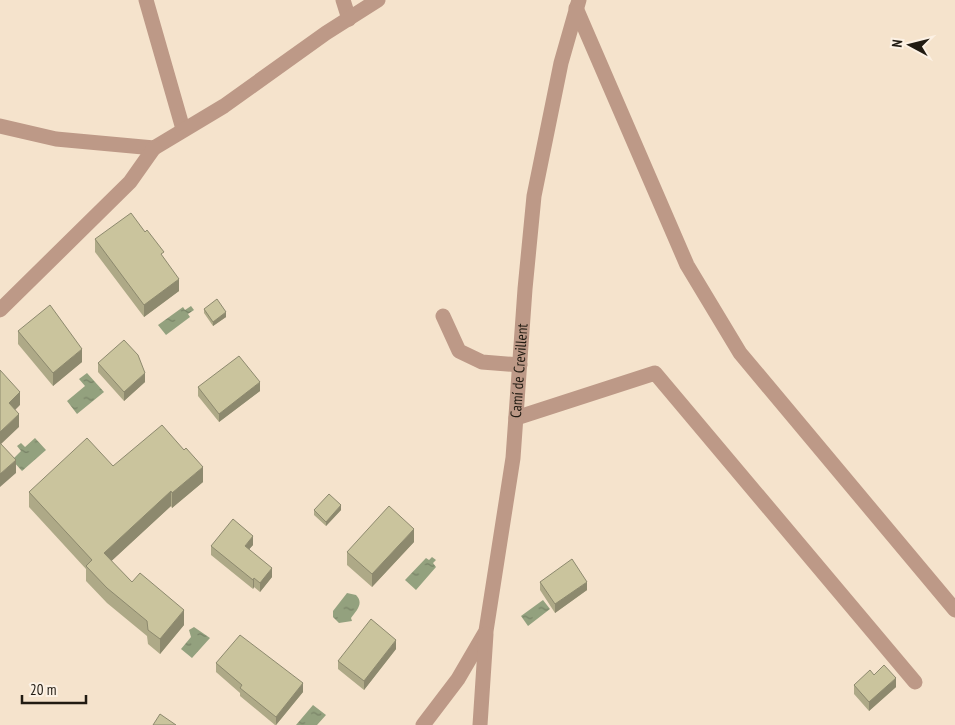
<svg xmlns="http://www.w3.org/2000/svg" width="955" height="725" font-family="'PT Sans Narrow',sans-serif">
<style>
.water{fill:url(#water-ripples)}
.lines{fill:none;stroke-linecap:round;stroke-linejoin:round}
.street{stroke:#bd9987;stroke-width:15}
.wall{fill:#aea987}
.shaded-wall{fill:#8d896e}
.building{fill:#cac49d;stroke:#8d896e}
.labels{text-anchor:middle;stroke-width:4.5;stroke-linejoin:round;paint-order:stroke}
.street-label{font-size:15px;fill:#211b12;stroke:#fcf1e4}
</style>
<defs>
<pattern id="water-ripples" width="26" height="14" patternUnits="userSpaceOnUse" patternTransform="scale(1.25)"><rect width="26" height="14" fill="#93a17e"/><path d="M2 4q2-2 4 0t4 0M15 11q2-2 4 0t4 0" fill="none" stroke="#788266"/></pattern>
</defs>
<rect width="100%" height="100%" fill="#f5e3cc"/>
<path class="water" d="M191,306l3,4 -6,4 2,3 -24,18 -8,-10 25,-18 2,3z
M87,373l17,19 -27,22 -10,-13 18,-15 -6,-7z
M35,438l11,12 -24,21 -10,-11 9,-9 -4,-5 4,-3 4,4z
M432,557l4,3 -3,3 3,4 -20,23 -11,-10 21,-22 3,2z
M347,593l9,2c8,8 1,15 -5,23l1,3 -13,2 -6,-6v-6z
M543,600l7,9 -22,17 -7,-10z
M194,627l16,11 -18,20 -11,-9 10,-12 -2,-7z
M313,705l13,10 -9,10h-21z"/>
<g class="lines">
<g class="street">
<path d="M146,0l37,129"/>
<path d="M343,0l6,19"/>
<path d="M576,8l111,257 53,88 215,257"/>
<path d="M0,126l56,13 98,9 70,-42 102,-73 52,-33"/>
<path d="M0,310l130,-128 24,-34"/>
<path d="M443,316l16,35 23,11 38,3"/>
<path d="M516,418l139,-45 260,309"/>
<path id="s1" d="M423,725l35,-46 28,-48 27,-173 12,-169 9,-93 27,-133 18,-63"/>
<path d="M480,725l6,-91"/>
</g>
</g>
<path class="wall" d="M95,239l69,19 15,33 -35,26 -49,-65z
M204,309l22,8 -13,9 -9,-13z
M18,331l64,31 -29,24 -35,-42z
M98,363l47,19 -21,19 -26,-29z
M198,387l62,4 -41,31 -21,-26z
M113,466l90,16 -31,26 -1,-2 -60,55 21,21 52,43 -24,29 -12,-10 -1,-8 -40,-33 -21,-22v-12l-57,-62v-15z
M314,510h27l-15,16 -12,-11z
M414,542l-42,45 -25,-22v-13z
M253,545l-4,4 23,28 -12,15 -6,-5 -1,2 -42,-34v-9z
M540,582l47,8 -32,23 -15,-23z
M396,649l-32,41 -26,-21v-8z
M216,663l87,29 -27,33h-1l-35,-29v-3l-24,-21z
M874,675l22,12 -27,24 -15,-17v-9z"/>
<path class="shaded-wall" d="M179,279v12l-35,26v-12z
M226,312v5l-13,9v-4z
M82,349v13l-29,24v-13z
M145,373v9l-21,19v-9z
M260,382v9l-41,31v-8z
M20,392v13l-11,11v-13z
M19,414v13l-19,18v-13z
M16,460v13l-16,14v-13z
M203,467v15l-31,26v-15z
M171,491v15l-67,62v-15z
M341,505v5l-15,16v-4z
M414,529v13l-42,45v-13z
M253,536v9l-8,9v-8z
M272,568v9l-12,15v-9z
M254,578v9l-1,2v-9z
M587,582v8l-32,23v-9z
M184,610v15l-24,29v-15z
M396,640v9l-32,41v-9z
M896,678v9l-27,24v-9z
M303,683v9l-27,33v-8z"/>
<path class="building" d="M131,213l14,19 2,-2 17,22 -3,2 18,25 -35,26 -49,-66z
M217,299l9,13 -13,10 -9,-13z
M50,305l32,44 -29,24 -35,-42z
M124,340l14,15 7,18 -21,19 -26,-29z
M239,356l21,26 -41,32 -21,-27z
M0,370l20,22 -11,11 10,11 -19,18z
M162,425l22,25 2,-2 17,19 -31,26 -1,-2 -67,62 28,29 8,-9 44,37 -24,29 -12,-9 -1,-9 -40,-33 -21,-22 6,-6 -63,-68 58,-54 26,28z
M0,443l16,17 -16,14z
M329,494l12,11 -15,17 -12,-12z
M389,506l25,23 -42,45 -25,-22z
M233,519l20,17 -8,10 27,22 -12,15 -6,-5 -1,2 -42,-34z
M572,559l15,23 -32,22 -15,-22z
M371,619l25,21 -32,41 -26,-20z
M240,635l63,48 -27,34 -36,-29 2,-3 -26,-22z
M884,665l12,13 -27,24 -15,-17 16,-15 4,5z
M160,714l16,11h-23z"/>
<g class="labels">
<g class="street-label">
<text dy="5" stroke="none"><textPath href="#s1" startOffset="376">Camí de Crevillent</textPath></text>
</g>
</g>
<g transform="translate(910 45) rotate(277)" stroke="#fcf1e4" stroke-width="4" paint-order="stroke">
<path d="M0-4L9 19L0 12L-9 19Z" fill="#211b12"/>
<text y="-8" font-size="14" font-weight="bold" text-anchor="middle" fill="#211b12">N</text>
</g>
<path d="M22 695v8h64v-8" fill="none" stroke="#211b12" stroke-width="2.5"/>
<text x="30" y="695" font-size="15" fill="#211b12" stroke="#fcf1e4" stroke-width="4" paint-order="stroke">20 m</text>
</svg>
